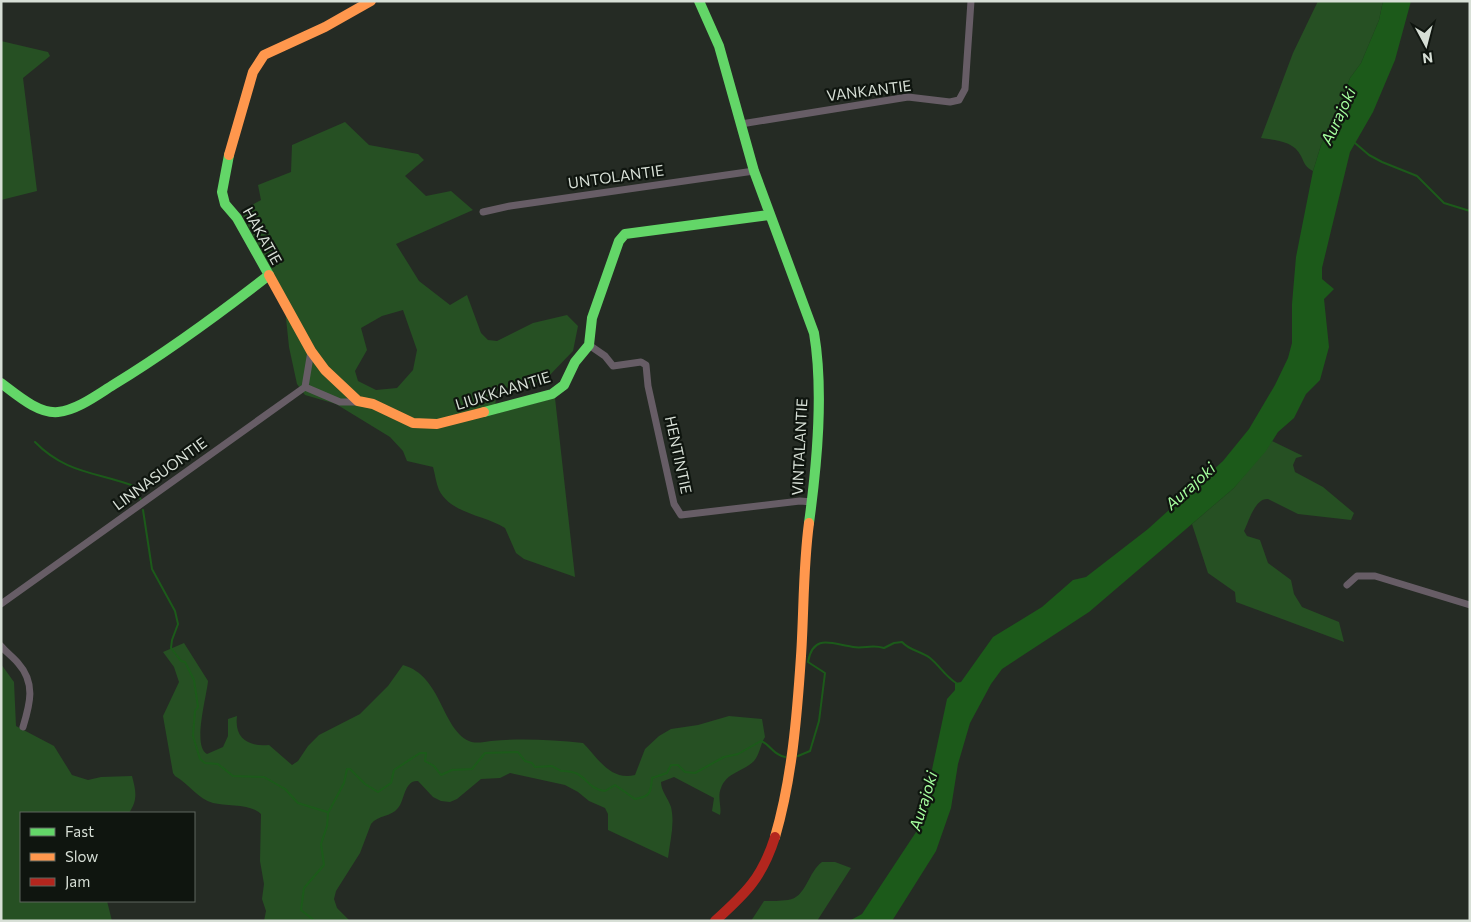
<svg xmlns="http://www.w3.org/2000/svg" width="1471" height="922" font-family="Commissioner,sans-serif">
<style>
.green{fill:#265023;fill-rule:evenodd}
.water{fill:#1c5a1a}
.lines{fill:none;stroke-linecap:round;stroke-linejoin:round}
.stream{stroke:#1c5a1a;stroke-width:2}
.street{stroke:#675d66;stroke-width:7}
.fast{stroke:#63d668;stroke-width:10}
.slow{stroke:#ff974d;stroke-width:10}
.jam{stroke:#b3261e;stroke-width:10}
.labels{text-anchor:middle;stroke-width:4.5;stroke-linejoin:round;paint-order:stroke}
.street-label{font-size:15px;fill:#d7dfd6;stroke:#0f150f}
.water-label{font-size:16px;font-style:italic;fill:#a5fe9e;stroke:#0f150f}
</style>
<rect width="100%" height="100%" fill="#252b24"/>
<path class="green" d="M1318,1h65l-4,19 -18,43 -11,15 -19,47 -10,20 -8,26c-8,-4 -8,-7 -12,-15 -7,-15 -25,-16 -40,-18l32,-85z
M1,41l47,11 2,4 -27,22 14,113 -36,9z
M345,122l24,23 49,9 6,6 -19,16 21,20 25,-5 22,19 -77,34 23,37 31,24 17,-10 14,38 7,7 9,1 36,-18 34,-8 11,11 -5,25 -28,29 -49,11 -1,23 60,-16 20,179 -51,-18 -8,-6 -11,-25c-20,-13 -54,-14 -66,-38 -3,-7 -4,-16 -6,-23l-26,-6 -4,-10 -13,-14 -54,-33 -31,-9 -8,-11 -8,-37 -5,-48 -43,-88 20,-11 -3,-15 33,-13 1,-27zM403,310l14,40 -4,20 -16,18 -21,2 -18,-9 -3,-10 12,-21 -6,-22 21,-12z
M1272,441l31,15 -7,2 -3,7 2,7 28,15 31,26 -3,7 -53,-6 -30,-15c-13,-1 -19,22 -24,32l3,5 13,4 8,23 23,17 3,14 8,13 37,15 5,20 -108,-40 -1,-10 -27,-19 -16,-49 42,-36z
M184,643l24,38c-1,14 -16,66 -1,73l16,-7 5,-11v-17l9,-3c-3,23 12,31 32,29l23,20 6,-4 10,-15 11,-11 41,-21 28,-28 15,-21c39,11 38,63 66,76 6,3 15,1 22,0 32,-3 61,-1 92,2 15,15 27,38 52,32l10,-26 14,-13 12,-7 27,-4 31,-9 33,3 3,18c-5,8 -5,17 -11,24 -11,11 -27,11 -33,27 -4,9 1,19 -1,27l-8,-4 2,-13 -40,-21 -13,5c0,9 7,16 10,25 4,17 -1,34 -3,51l-60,-28v-16l-3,-6 -16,-7 -11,-9 -13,-7 -55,-12 -10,5 -19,1 -24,20 -7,3 -9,-1 -8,-4 -15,-16c-14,-1 -13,19 -20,27 -7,9 -20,7 -27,16l-11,29 -24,38 -2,8 3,9 13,13h-86l2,-10 -4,-12 2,-15 -4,-23 1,-47c-9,-10 -35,-8 -48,-11 -15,-4 -24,-19 -38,-27l-2,-3 -10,-57 16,-34 -5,-15 -11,-15z
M1,664l13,18 2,44 38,20 18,29 16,5 13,-3 31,-1c4,15 6,24 -3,37h-108v88h86l5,20h-111z
M822,862h13l16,6 -34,53h-66l13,-20c8,0 16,0 24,-1 18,-2 20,-28 34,-38z"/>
<path class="water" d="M1383,1h28l-16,59 -22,52 -23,40 -28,116v11l12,10 -10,10 5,48 -9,33 -14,14 -12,24 -16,14 -12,19 -32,37 -145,124 -87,57 -11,15 -21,39 -12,41 -7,44 -15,43 -44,70h-50l9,-1 11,-6 58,-88 27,-127 8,-9v-7l6,-1 32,-45 49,-30 31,-27 13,-3 62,-48 75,-68 26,-32 26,-44 13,-27 4,-15v-39l4,-47 17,-86 8,-26 10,-20 19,-47 11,-15 18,-43z"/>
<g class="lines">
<path class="stream" d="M1355,143l14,12 13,7 35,14 27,27 26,8
M35,442c30,31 61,30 99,44l7,14
M143,510l9,59 23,42 3,13 -6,16 -1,8 10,13 4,1 9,18 4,27 -3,4 -2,25 7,23 5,4 13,1 15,12 31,1 21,12 13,14 29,9
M798,756l12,-5 9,-30 6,-48 -17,-11c5,-29 24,-18 45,-15 12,2 18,-3 31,1l10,-5 8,-1c8,9 19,9 28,16 10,8 14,17 26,25
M315,921l-14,-11 3,-22 20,-23 -3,-21 6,-18 1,-13 16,-30 3,-14h3l15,15 13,8 13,-9 3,-13 26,-17h6l-1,8 9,5 7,9 11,-5 20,-1 13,-16 33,-1 7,9 7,2 3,4 17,-1 9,5c27,-1 22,17 44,20l10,-6 20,14c16,-2 16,-8 17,-21l15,-5 4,-8h7l7,7 10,1 29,-16 14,-3 23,-13c10,4 12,14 24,16"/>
<path class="street" d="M741,124l167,-27 42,5 9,-2 6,-11 6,-88
M483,212l27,-6 244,-35
M589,345l16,11 8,10 28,-4 5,3 2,21 26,118 7,11 119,-14 12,1
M305,387l35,15h20
M1347,585l10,-9h18l95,29
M1,604l304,-217 6,-36
M1,646c5,6 12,11 17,17 18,20 12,41 5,64"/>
<path class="fast" d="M699,1l20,45 35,125 60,162c10,59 3,131 -5,190
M1,383c15,11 37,31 57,29 19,-2 39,-17 55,-27 54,-33 106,-71 156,-110l-32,-57 -12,-14 -3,-12 7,-37
M484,412l68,-18 12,-9 11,-23 14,-17 3,-27 27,-77 6,-7 144,-19"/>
<path class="slow" d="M229,155l24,-83 11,-17 61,-28 46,-26
M269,275l42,76 14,19 33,31 15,3 40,19 24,1 47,-12
M775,837c17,-58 22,-121 26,-181 3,-44 2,-89 8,-133"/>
<path class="jam" d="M715,921c31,-28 47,-43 60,-84"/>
</g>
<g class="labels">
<g class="street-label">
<text transform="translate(869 91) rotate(-7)" y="5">VANKANTIE</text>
<text transform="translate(616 177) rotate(-8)" y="5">UNTOLANTIE</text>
<text transform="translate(262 236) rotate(61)" y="5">HAKATIE</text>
<text transform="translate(503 391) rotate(-17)" y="5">LIUKKAANTIE</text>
<text transform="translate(800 447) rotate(-87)" y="5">VINTALANTIE</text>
<text transform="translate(678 455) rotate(78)" y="5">HENTINTIE</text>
<text transform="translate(160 474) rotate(-36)" y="5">LINNASUONTIE</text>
</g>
<g class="water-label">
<text transform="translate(1338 116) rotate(-65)" y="6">Aurajoki</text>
<text transform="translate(1190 486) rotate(-42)" y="6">Aurajoki</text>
<text transform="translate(923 801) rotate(-73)" y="6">Aurajoki</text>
</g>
</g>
<rect width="1471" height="922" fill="none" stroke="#d7dfd6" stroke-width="5"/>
<rect x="20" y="812" width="175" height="90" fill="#0f150f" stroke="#5f665f"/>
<rect x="30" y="828" width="25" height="8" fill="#63d668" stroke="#5f665f"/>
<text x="65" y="837" font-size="15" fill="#d7dfd6">Fast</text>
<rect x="30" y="853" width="25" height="8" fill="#ff974d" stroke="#5f665f"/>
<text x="65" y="862" font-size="15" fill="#d7dfd6">Slow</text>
<rect x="30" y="878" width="25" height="8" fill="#b3261e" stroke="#5f665f"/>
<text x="65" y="887" font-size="15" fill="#d7dfd6">Jam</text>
<g transform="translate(1426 45) rotate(173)" stroke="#0f150f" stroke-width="4" paint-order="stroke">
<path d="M0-4L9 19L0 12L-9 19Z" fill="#d7dfd6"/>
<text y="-8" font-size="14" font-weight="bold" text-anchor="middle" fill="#d7dfd6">N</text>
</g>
</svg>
